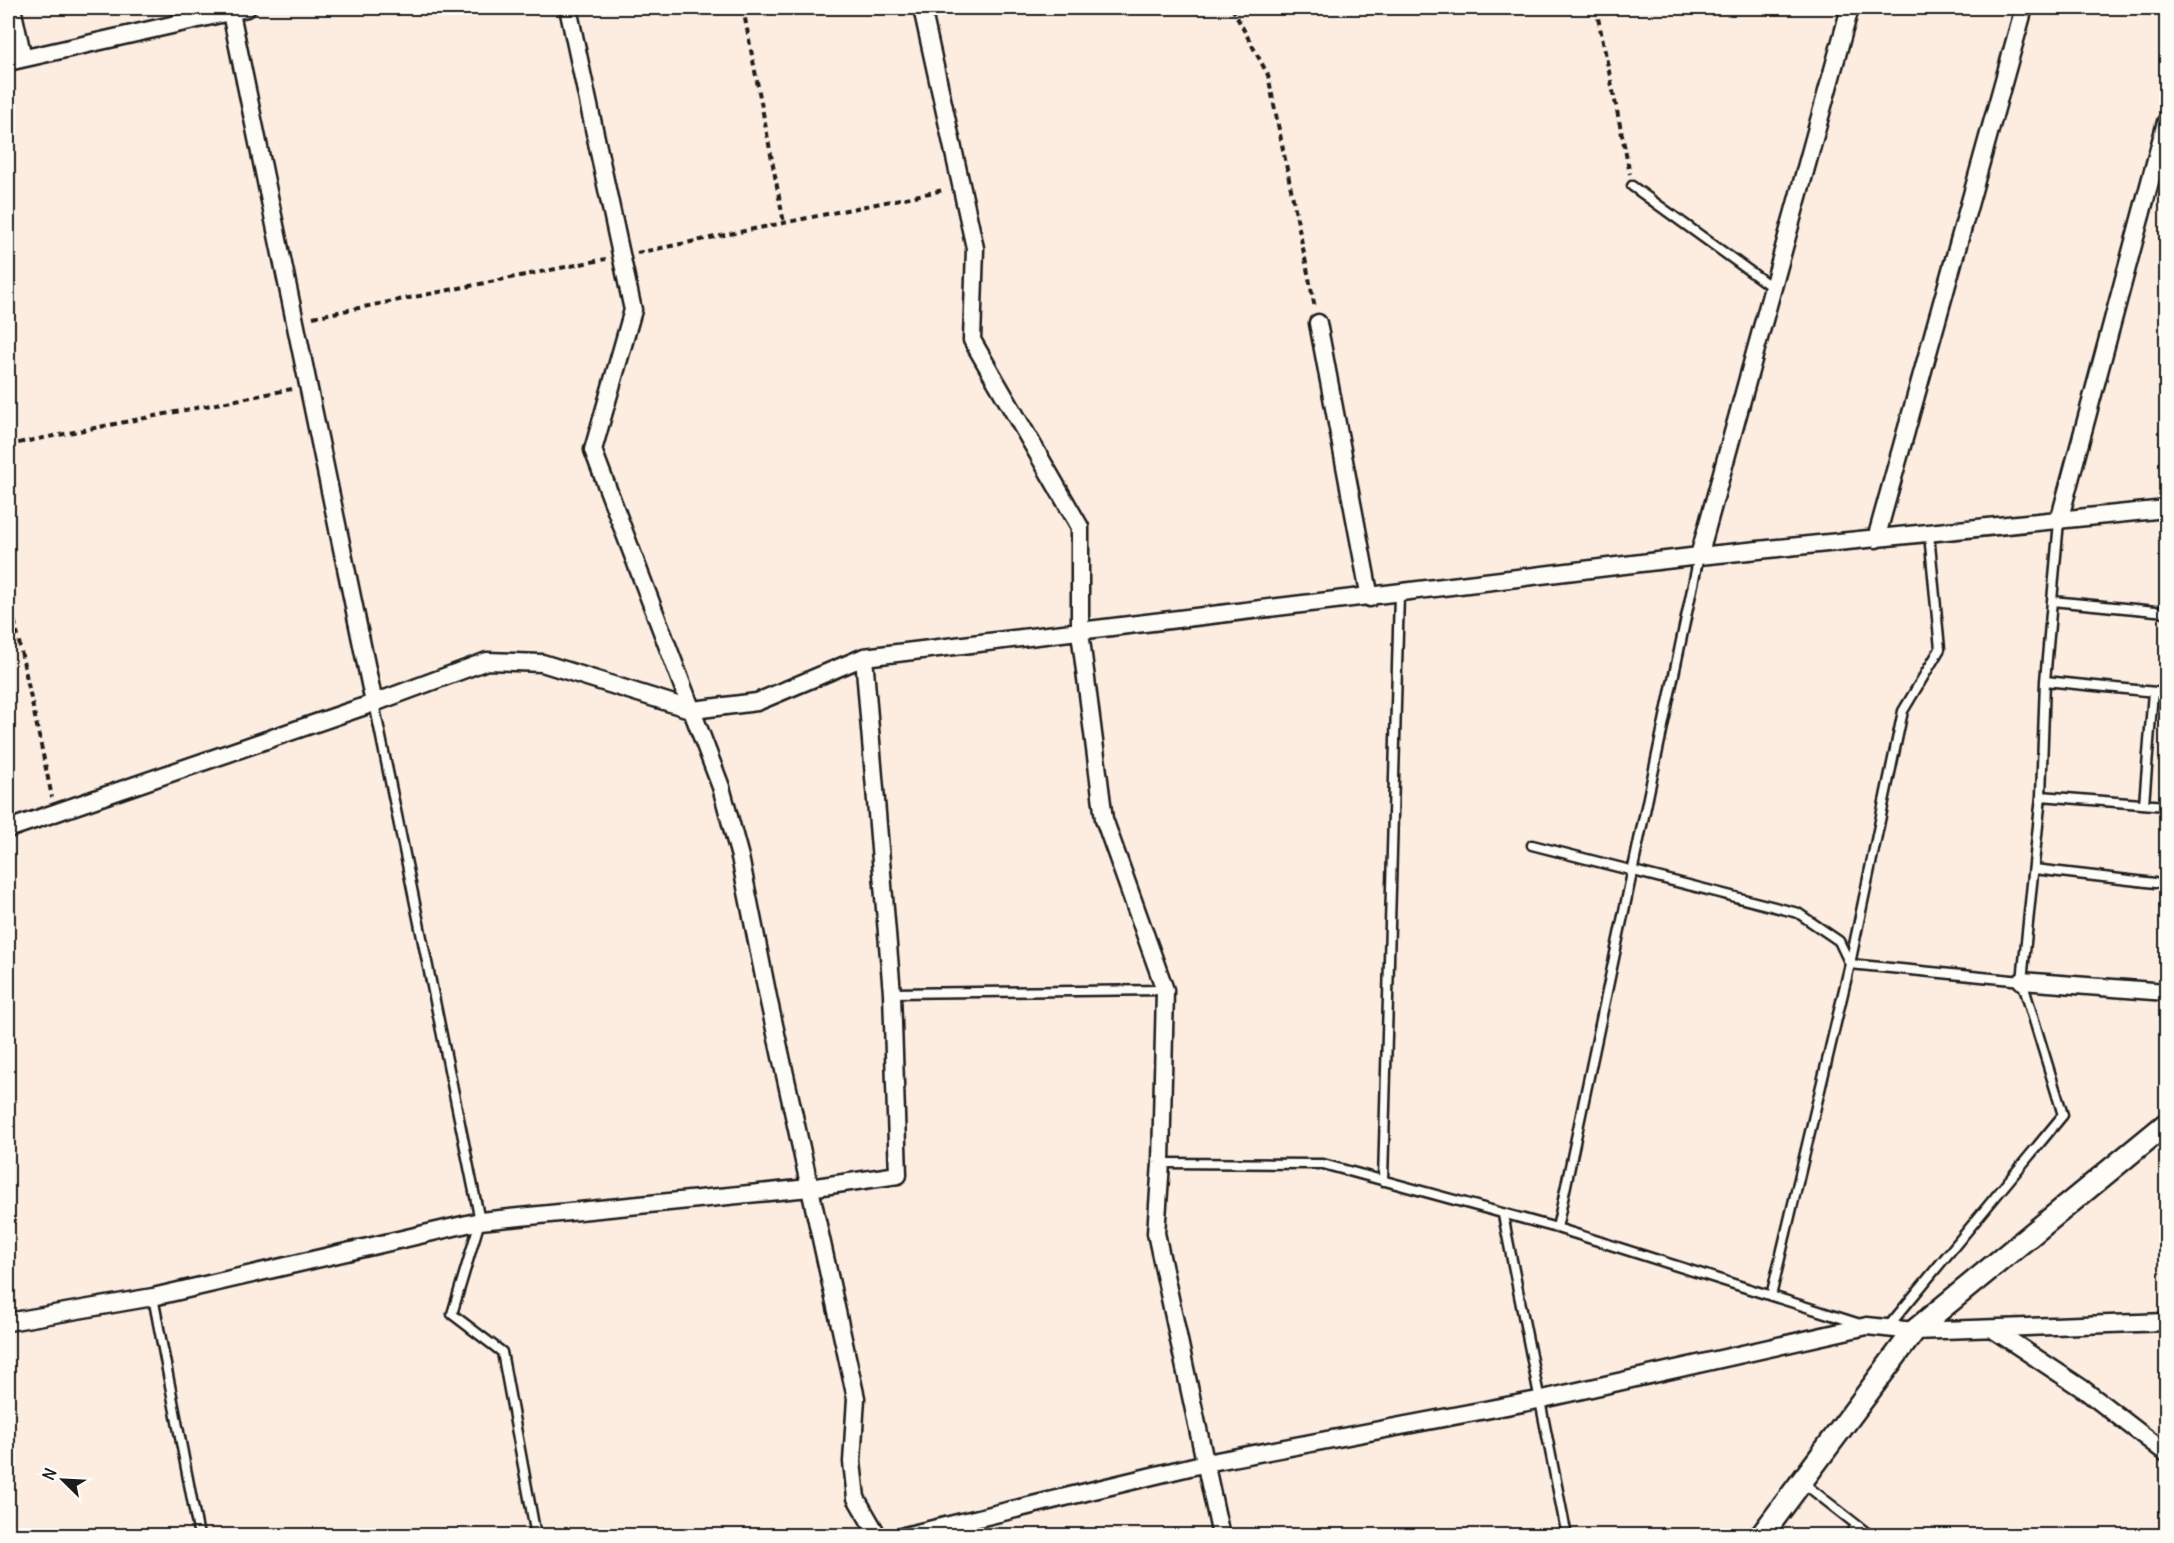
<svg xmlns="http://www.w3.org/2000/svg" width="2174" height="1543" font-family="Delius,sans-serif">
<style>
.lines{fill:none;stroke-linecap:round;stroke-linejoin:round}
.service-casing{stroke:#1c1c1c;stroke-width:13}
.minor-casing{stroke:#1c1c1c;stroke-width:21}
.tertiary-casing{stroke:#1c1c1c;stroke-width:26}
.path{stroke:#1c1c1c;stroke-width:4;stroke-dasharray:6 4.5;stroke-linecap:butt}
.service{stroke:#fdfcf7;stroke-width:8}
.minor{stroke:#fdfcf7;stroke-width:16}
.tertiary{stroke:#fdfcf7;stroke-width:21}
</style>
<rect width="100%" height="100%" fill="#fdede1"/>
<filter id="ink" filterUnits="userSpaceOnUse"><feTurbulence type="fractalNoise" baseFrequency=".0167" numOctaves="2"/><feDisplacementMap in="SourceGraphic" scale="12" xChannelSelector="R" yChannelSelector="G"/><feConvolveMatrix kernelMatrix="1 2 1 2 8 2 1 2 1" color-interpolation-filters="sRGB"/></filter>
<g filter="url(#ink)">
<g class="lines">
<defs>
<path id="service" d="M1632,186l141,102
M2052,601l114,11
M2045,681l121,12
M374,703l106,518 -28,93 50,38 34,184
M2041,796l125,10
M2144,804l9,-112
M1532,845l266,68 41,28 11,23
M2034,869l121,14
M1850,964l53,-253 37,-62 -11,-115
M892,993l273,-3
M1161,1163l162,1 234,64 303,96
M1383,1181l16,-587
M1503,1215l64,321
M1557,1228l142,-672
M1771,1296l79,-332 172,17
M153,1297l46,239
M1887,1328l176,-213 -41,-134 19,-185 4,-115 14,-160
M1802,1482l69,54
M1849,1536l7,-10"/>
<path id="minor" d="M12,8l11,50
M230,8l144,695
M568,8l65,302 -40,140 128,337 19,70 29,145 87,396 -4,64 4,36 22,38
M922,8l53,240 -3,92 108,187v105l24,187 61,171 -4,173 -5,70 65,303
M8,62l239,-54
M1318,323l52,275
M2059,521l107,-399
M1876,539l148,-531
M1699,556l151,-548
M8,829l366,-126 113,-42 55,2 151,47 64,-8 107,-45 835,-101 467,-47
M2022,981l144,11
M8,1322l145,-25 327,-76 329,-33 89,-13 -6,-182 -28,-336
M1994,1330l89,59 83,64
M904,1536l302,-73 332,-63 329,-74 47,5 252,-9"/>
<path id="tertiary" d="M1761,1536l153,-205 252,-207"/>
</defs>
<use href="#service" class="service-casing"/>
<use href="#minor" class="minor-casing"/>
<use href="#tertiary" class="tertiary-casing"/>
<path class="path" d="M743,8l41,215
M1232,8l36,67 47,233
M1596,8l34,166
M637,253l307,-63
M313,317l293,-58
M8,445l284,-56
M8,590l44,207"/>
<use href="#service" class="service"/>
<use href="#minor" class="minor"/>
<use href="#tertiary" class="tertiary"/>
</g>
</g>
<rect width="2174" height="1543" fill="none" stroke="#fdfcf7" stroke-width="30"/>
<rect x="15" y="15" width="2144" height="1513" fill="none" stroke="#1c1c1c" stroke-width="2" filter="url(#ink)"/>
<g transform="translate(63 1480) rotate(294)" stroke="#fdfcf7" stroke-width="4.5" paint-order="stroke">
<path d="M0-4.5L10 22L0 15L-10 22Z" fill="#1c1c1c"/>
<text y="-9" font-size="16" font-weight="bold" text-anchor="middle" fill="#1c1c1c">N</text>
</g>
</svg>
